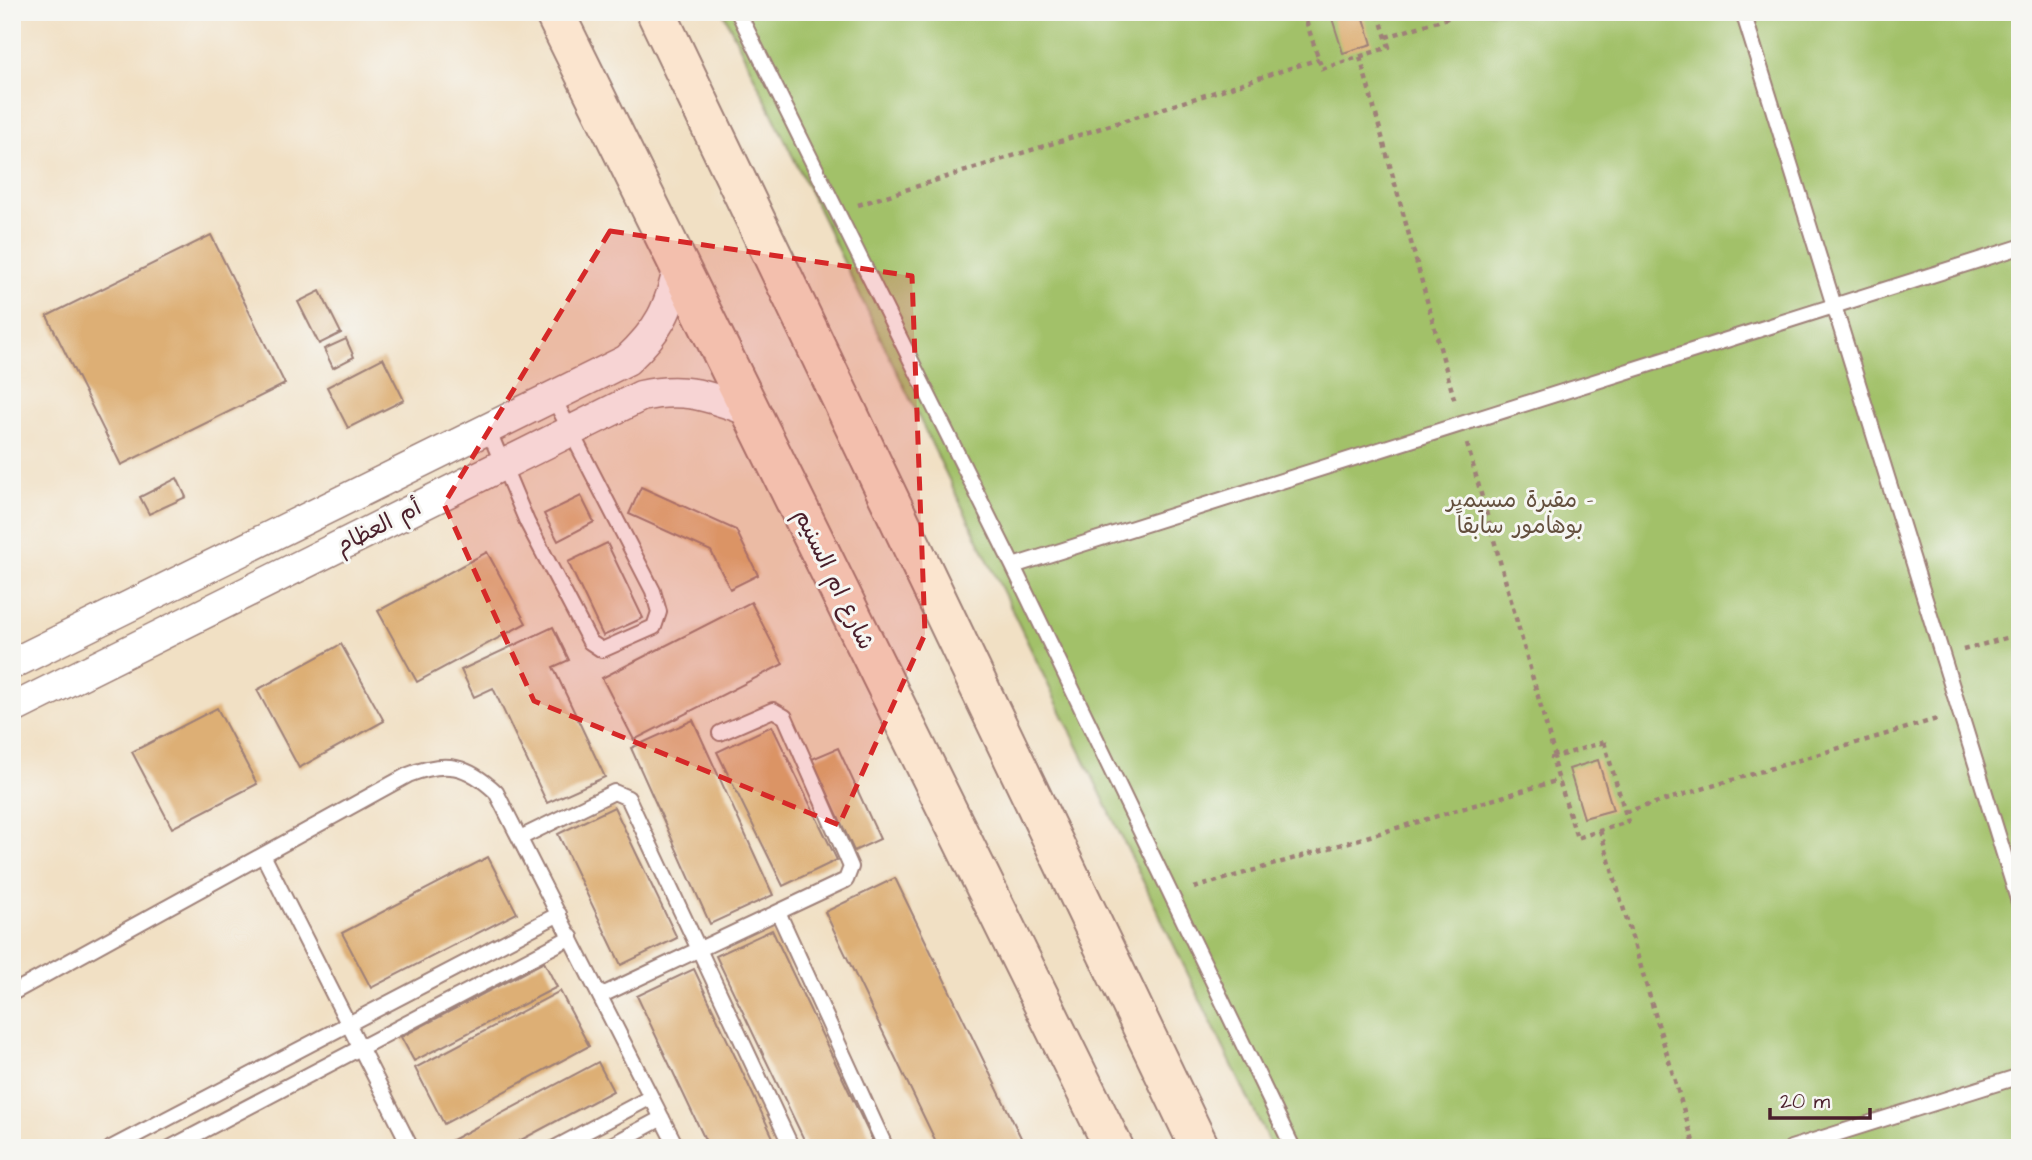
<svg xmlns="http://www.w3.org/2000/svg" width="2032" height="1160" font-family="'Architects Daughter','Playpen Sans Arabic',sans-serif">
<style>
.green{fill:#a2c169;stroke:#76704a;stroke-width:2}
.building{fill:#ddaf75}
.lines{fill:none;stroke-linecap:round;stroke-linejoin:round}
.service-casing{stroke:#9e8078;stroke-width:18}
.minor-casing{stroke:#9e8078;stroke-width:33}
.secondary-casing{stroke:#9e8078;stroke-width:42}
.path{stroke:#9e8078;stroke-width:4.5;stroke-dasharray:5 5;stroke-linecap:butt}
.service{stroke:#fff;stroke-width:14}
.minor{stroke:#fff;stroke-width:30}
.secondary{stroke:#fbe5cf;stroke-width:38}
.marked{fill:#d62828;fill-opacity:0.2;stroke:#d62828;stroke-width:5;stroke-dasharray:14 9;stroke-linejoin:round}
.labels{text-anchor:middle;stroke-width:6;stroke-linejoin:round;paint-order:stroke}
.park-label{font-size:23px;fill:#64503e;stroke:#f6f6f2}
.street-label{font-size:23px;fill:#4a1f2b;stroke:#f6f6f2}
</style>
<rect width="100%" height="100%" fill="#f6f6f2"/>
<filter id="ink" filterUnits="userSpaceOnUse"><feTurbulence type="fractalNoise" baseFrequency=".0143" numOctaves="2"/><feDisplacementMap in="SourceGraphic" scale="14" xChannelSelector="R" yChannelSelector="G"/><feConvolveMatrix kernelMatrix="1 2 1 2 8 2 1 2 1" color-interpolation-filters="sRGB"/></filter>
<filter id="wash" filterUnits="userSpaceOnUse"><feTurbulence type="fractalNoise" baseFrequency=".00686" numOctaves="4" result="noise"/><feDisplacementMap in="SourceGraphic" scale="28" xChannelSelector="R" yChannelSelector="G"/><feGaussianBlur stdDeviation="1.57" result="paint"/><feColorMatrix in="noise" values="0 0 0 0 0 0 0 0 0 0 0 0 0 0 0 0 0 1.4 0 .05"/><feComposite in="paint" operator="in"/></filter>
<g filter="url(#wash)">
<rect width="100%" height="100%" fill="#f1e0c4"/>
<path class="green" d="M723,12h1297v1136h-748z"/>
<g id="blocks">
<path class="building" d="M1330,12h32l10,32 -29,9z
M211,235l74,149 -164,81 -74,-149z
M320,291l21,42 -22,11 -21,-42z
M346,339l8,18 -21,11 -9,-19z
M383,358l21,42 -56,28 -21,-41z
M177,478l9,19 -37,17 -9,-17z
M641,487l95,43 22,45 -28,14 -19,-38 -82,-37z
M581,496l13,26 -36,19 -14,-27z
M607,543l36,75 -40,18 -35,-74z
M487,552l39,71 -109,59 -39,-71z
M751,602l32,62 -149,76 -32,-62z
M553,627l16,33 -16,7 52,110 -58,26 -54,-115 -19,9 -13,-27z
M341,644l43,77 -85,47 -42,-78z
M217,708l40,76 -85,44 -40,-76z
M693,720l80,175 -63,29 -79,-176z
M772,726l65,134 -54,26 -66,-134z
M838,748l42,91 -26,12 -42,-92z
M1598,760l15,50 -29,8 -15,-49z
M614,807l63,131 -56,27 -63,-131z
M488,857l29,56 -146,75 -29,-55z
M895,878l131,270h-87l-114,-236z
M772,930l104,218h-68l-92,-192z
M544,962l13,25 -143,74 -13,-24z
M694,969l84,179h-69l-72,-152z
M560,991l29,55 -145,78 -29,-56z
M598,1062l15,29 -107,57h-50l-4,-8z"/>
</g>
</g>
<g filter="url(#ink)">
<use href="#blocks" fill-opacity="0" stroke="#9e8078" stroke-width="2"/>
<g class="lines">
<defs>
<path id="service" d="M738,12l275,554 280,582
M1743,12l277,894
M488,429l39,93 63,120 12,8 52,-23 5,-15 -6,-21 -100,-194
M1013,566l1007,-319
M520,838l94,-46 14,6 164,350
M264,857l147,291
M778,912l108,236
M12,993l396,-218c38,-15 59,-10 88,17l181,356
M600,996l246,-116 5,-13 -66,-150 -12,-7 -53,23
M111,1148l448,-234
M170,1148l401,-211
M555,1148l96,-51
M606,1148l56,-30
M1791,1148l229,-72"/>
<path id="minor" d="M12,664l615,-304c33,-31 42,-50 52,-94
M12,709l629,-313c45,-10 69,1 112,16"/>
<path id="secondary" d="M554,12l560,1136
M656,12l544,1136"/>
</defs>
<use href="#service" class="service-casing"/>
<use href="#minor" class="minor-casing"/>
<use href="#secondary" class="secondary-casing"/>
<path class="path" d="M1303,12l19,57 67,-22 -11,-35
M2010,12l10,32
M1386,37l81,-25
M1360,57l95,345
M858,205l461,-146
M1467,444l88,313
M1963,650l57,-16
M1604,742l24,80 -51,16 -25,-80z
M1625,812l315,-94
M1600,830l95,318
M1194,888l365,-108"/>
<use href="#service" class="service"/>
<use href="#minor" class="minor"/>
<use href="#secondary" class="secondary"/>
</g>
</g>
<path class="marked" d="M610,231l302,45 13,358 -86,191 -305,-124 -90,-197z"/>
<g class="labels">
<g class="park-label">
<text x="1520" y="507">مقبرة مسيمير -<tspan x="1520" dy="26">بوهامور سابقاً</tspan></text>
</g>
<g class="street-label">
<text transform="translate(378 526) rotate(-27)" y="8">أم العظام</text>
<text transform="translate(835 579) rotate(64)" y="8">شارع ام السنيم</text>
</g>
</g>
<rect width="2032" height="1160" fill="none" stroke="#f6f6f2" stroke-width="42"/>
<path d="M1770 1108v10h100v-10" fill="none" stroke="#4a1f2b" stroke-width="3.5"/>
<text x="1780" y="1108" font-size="21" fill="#4a1f2b" stroke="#f6f6f2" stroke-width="5" paint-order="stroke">20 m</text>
</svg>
